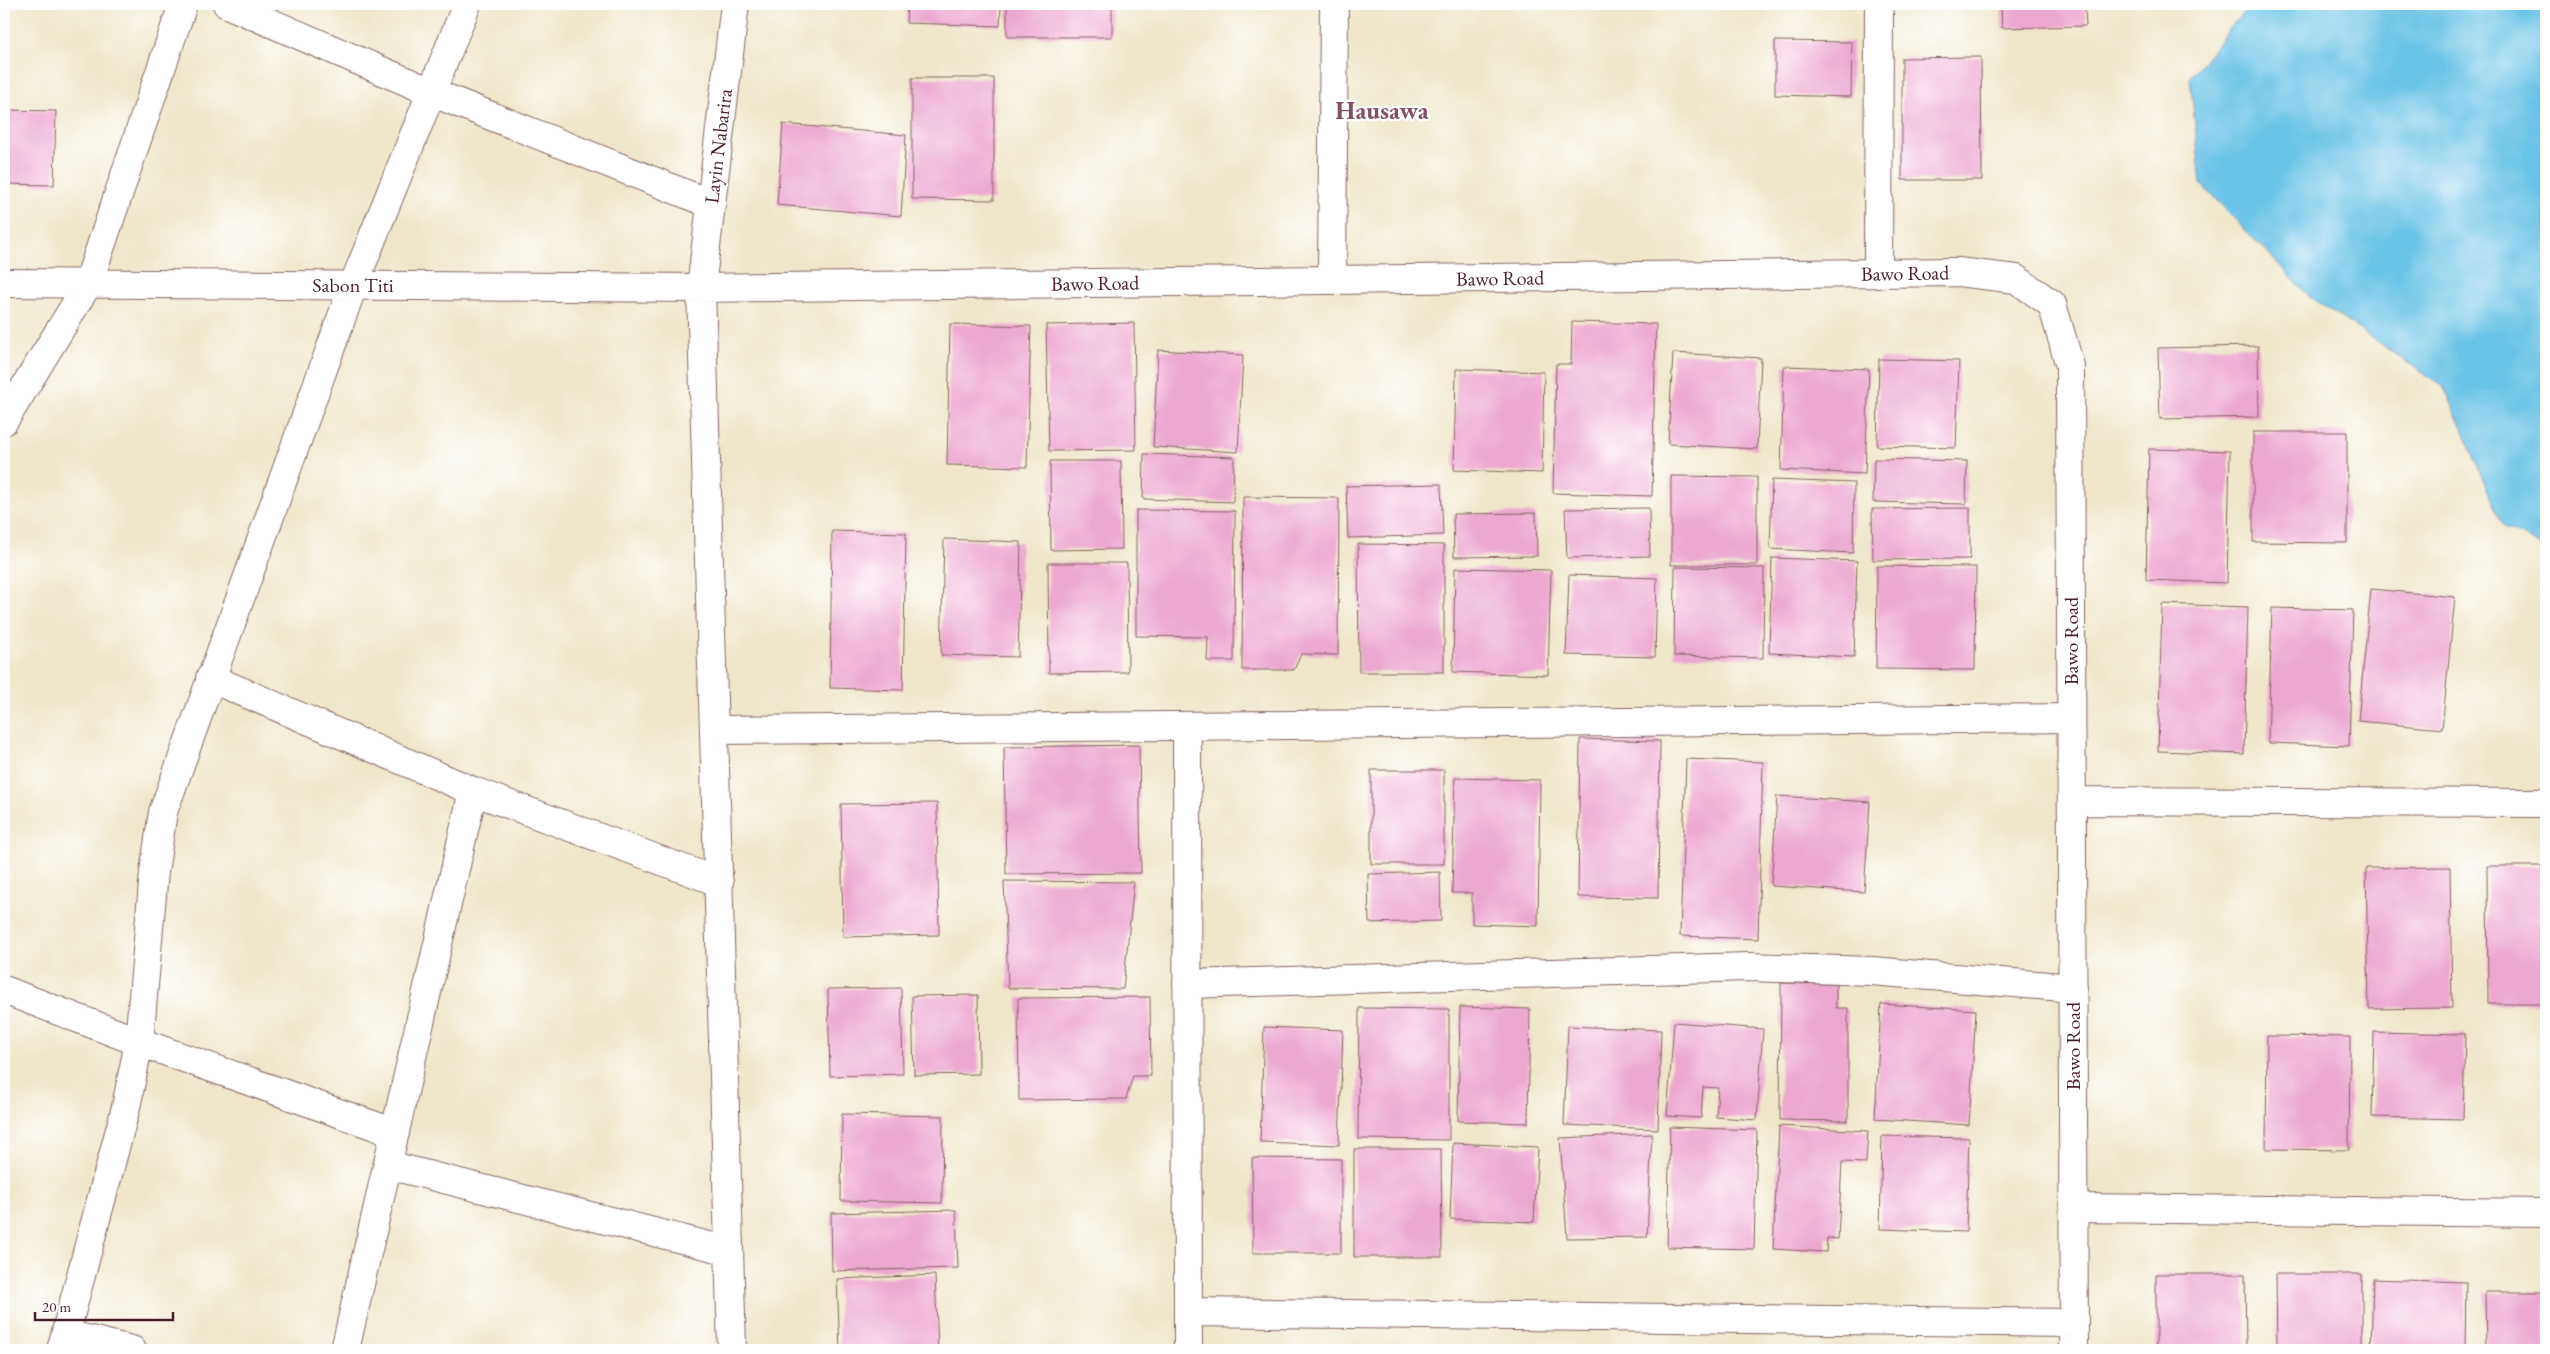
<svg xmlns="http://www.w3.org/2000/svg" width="2550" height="1354" font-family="'EB Garamond',serif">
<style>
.water{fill:#69c3e7;stroke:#5a7189}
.building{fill:#eda8d0}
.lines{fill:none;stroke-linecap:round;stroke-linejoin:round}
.street-casing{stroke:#846563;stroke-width:30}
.street{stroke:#fff;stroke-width:28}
.labels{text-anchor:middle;stroke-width:4.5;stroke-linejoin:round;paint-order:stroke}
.street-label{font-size:20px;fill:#4a1f2b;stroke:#fff}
.district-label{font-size:25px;font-weight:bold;fill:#834f65;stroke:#fff}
</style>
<rect width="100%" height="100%" fill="#fff"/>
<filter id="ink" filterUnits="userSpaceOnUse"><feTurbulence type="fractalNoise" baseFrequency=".02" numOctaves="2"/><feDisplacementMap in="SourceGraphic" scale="10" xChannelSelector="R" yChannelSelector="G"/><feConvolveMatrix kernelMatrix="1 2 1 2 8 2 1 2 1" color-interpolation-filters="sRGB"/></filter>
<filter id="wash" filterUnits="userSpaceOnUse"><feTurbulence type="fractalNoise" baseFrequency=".0096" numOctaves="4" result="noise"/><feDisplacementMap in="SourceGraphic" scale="20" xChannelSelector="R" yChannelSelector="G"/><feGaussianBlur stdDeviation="1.12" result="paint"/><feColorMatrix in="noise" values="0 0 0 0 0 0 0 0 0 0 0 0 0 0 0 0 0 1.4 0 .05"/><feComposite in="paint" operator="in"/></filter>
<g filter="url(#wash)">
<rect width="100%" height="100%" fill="#efe6cb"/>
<path class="water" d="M2250,4h296v544l-43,-21 -58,-139 -137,-93 -107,-111 -11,-107z"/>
<g id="blocks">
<path class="building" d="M907,4h94l-1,22 -94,-3z
M1007,4h105v33h-105z
M2001,4h101v3h-17l1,19 -84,2z
M1775,41l77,1 -1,55 -76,-2z
M1981,57l1,123h-80v-122z
M912,78h82v122l-82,-1z
M4,110l52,1 -2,74 -50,-1z
M783,124l123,11 -5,81 -124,-11z
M1572,322l84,2 -4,172 -99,-3 3,-129h15z
M1134,323l2,127 -87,1 -3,-126z
M950,324l81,2 -4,141 -80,-2z
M2258,346l1,71 -99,2 -2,-71z
M1158,350l85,5 -5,97 -85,-5z
M1673,353l88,5 -4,91 -89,-5z
M1879,359l80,2 -3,87 -79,-2z
M1784,366l85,3 -4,105 -84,-4z
M1456,369l88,3 -2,101 -88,-3z
M2253,432h94v111l-94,-1z
M2149,449l81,2 -3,132 -81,-3z
M1144,454l90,3 -1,45 -90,-3z
M1874,459l93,2 -1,43 -93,-2z
M1050,461h71l1,88 -71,1z
M1671,476l86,1v88h-86z
M1772,480l82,3 -1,70 -83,-4z
M1441,484l2,51 -95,3 -2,-52z
M1243,497l96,1 -1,157 -37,-1 -7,16h-52z
M1649,508l1,48 -83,2 -2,-49z
M1970,508v51l-97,1 -1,-51z
M1136,510l99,1 -1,150h-27l1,-24 -72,-1z
M1536,513l1,43 -83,1 -1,-43z
M832,531l74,2 -3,157 -73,-2z
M944,539l77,3 -3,115 -77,-2z
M1358,544l86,1v127h-85z
M1772,558l85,3 -3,96 -85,-4z
M1048,563h79l1,109 -79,1z
M1877,566l99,1 -1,103 -99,-1z
M1675,567l89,1 -1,90 -89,-2z
M1455,568l96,2 -3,105 -95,-3z
M1569,575l88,3 -2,79 -89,-2z
M2371,589l84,8 -13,132 -84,-8z
M2162,604l86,3 -4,147 -86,-3z
M2272,608l81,2 -4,136 -81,-3z
M1580,739l80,2 -2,157 -80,-1z
M1139,745l2,128 -135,1 -2,-127z
M1686,759l77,3 -5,177 -78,-3z
M1371,770h73v94h-73z
M1455,778l85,2 -2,146 -66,-2v-31h-20z
M1777,796l93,6 -6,90 -93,-6z
M937,803l2,132 -96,2 -2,-133z
M2487,866h59v138h-58z
M2450,867l2,141 -83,1 -3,-141z
M1440,872l1,49 -72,2 -1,-49z
M1004,881l130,1 -11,107 -115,-1z
M1781,983l55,1v24h12v113l-68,-1z
M901,988l2,86 -73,2 -2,-87z
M978,995l1,79 -65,1 -2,-79z
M1150,997l1,79h-18l-7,23 -107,1 -1,-102z
M1881,1004l95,6 -7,115 -94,-6z
M1460,1007l70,2 -2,114 -70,-2z
M1359,1008l90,1v131l-91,-1z
M1674,1022l89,7 -6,91 -41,-3 2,-29 -15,-1 -2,31 -34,-2z
M1568,1026l93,4 -3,99 -94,-4z
M1264,1027l79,3 -4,115 -79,-3z
M2374,1032l91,2 -2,85 -91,-2z
M2267,1036l83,1 -1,113 -83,-1z
M842,1114l101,2 -1,87 -101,-2z
M1779,1126l89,5 -2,32 -24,-1 -4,77 -11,-1 -1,14 -53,-3z
M1670,1127l87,3 -3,119 -87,-2z
M1652,1134l-5,103 -80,1 -7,-100z
M1882,1136l87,2 -3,94 -86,-3z
M1453,1143l85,4 -4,75 -84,-3z
M1354,1149h87l1,108h-88z
M1252,1158l89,1v94h-88z
M956,1210l2,58 -126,3 -1,-58z
M2156,1274h89l1,76h-90z
M2276,1274h86v76h-85z
M935,1275l3,75h-98l-3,-71z
M2373,1279l93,3 -1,68h-94z
M2485,1292h61v58h-60z"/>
</g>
</g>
<g filter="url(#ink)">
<use href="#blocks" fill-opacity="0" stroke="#846563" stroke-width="1"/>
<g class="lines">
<defs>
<path id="street" d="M227,4l204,88 280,112
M1878,274l1,-270
M1332,280l2,-276
M4,283l697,5 1257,-16 58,7 36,25 18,62 4,984
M4,421l84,-137 95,-280
M210,678l263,113 -128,559
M1187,726l1,624
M715,730l1356,-12
M473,791l246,91
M2072,801l474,2
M1187,984l562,-17 123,4 201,17
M4,990l135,52 256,91
M388,1165l341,86
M2074,1208l472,5
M1188,1312l886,11
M66,1334l66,16
M61,1350l65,-243 13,-65 15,-170 9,-60 190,-526 114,-282
M732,1350l-31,-1062 34,-284"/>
</defs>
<use href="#street" class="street-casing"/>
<use href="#street" class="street"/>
</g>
</g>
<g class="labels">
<g class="street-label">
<text transform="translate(718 146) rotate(-83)" y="7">Layin Nabarira</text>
<text transform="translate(1905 273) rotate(-1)" y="7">Bawo Road</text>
<text transform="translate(1500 278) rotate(-1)" y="7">Bawo Road</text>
<text transform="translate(1095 283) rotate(-1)" y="7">Bawo Road</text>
<text x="353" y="292">Sabon Titi</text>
<text transform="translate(2071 641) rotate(-90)" y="7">Bawo Road</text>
<text transform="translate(2073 1046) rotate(-90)" y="7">Bawo Road</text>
</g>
<g class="district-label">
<text x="1382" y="119">Hausawa</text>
</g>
</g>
<rect width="2550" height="1354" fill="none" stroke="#fff" stroke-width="20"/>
<path d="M35 1312v8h138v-8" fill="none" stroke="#4a1f2b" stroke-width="2.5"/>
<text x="42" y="1312" font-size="15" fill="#4a1f2b" stroke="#ffffff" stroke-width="4" paint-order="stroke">20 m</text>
</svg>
